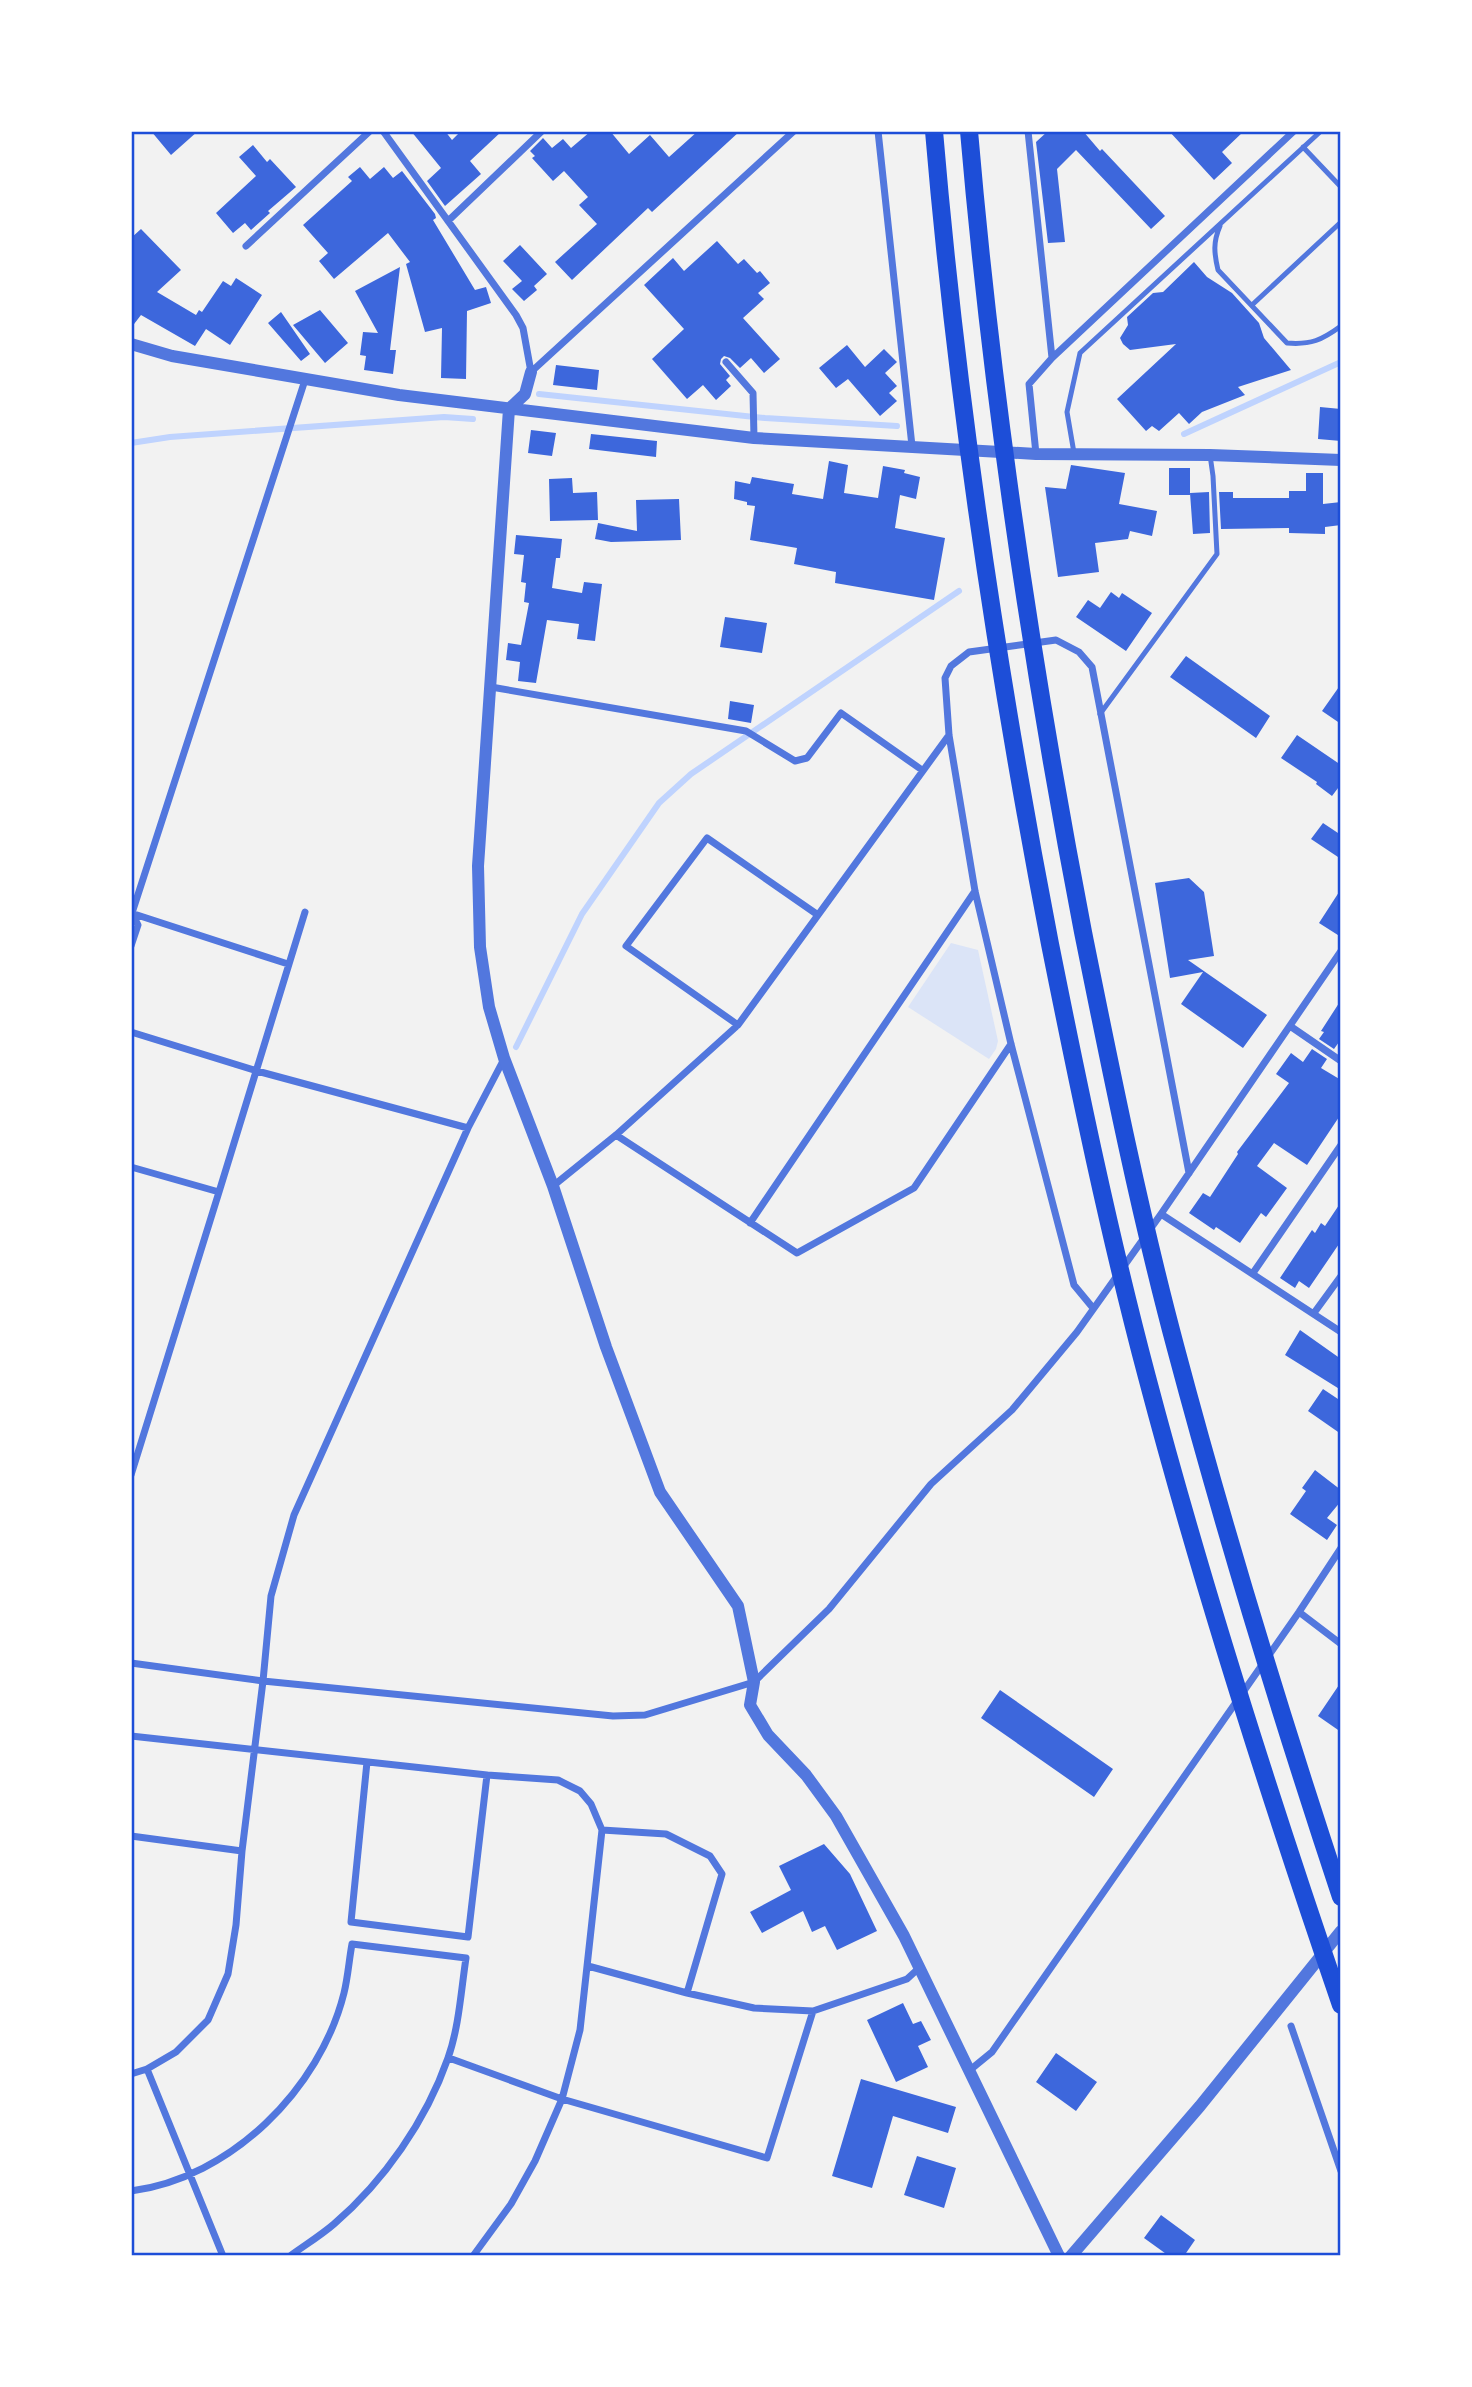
<svg xmlns="http://www.w3.org/2000/svg" width="1472" height="2387" font-family="'Exo 2',sans-serif">
<style>
.green{fill:#dbe4f7}
.lines{fill:none;stroke-linecap:round;stroke-linejoin:round}
.stream{stroke:#bfd3fe;stroke-width:6}
.building{fill:#3d67dc}
.service{stroke:#5277de;stroke-width:5}
.minor{stroke:#5277de;stroke-width:7}
.tertiary{stroke:#5277de;stroke-width:12}
.motorway{stroke:#1d4ed8;stroke-width:18}
.neatline{fill:none;stroke:#1d4ed8;stroke-width:2.5}
</style>
<rect width="100%" height="100%" fill="#f2f2f2"/>
<path class="green" d="M951,943l27,7 20,91 -2,8 -7,10 -81,-52z"/>
<g class="lines">
<path class="stream" d="M539,394l226,24 132,8
M1184,434l157,-72
M131,443l39,-6 274,-20 29,2
M516,1047l66,-133 77,-111 32,-29 268,-183"/>
</g>
<path class="building" d="M151,131h47l-27,24z
M411,131h34l7,9 9,-9h41l-32,30 11,13 -36,32 -18,-25 14,-13z
M591,131h19l19,23 21,-19 19,22 29,-26h42l-88,81 -4,-4 -76,72 -17,-18 42,-38 -18,-19 9,-8 -24,-26 -11,10 -21,-23 3,-2 -5,-5 13,-13 9,10 11,-9 8,9z
M1048,131h35l17,20 2,-2 63,67 -14,13 -75,-79 -19,19 8,73 -17,1 -12,-101z
M1169,131h75l-22,21 10,11 -18,17z
M253,145l14,17 3,-3 26,28 -28,24 2,2 -19,17 -6,-7 -12,10 -17,-20 40,-37 -17,-19z
M360,167l10,12 14,-12 9,11 9,-7 33,43 1,4 -3,2 42,70 11,-3 5,16 -24,8 -1,68 -25,-1 1,-50 -17,4 -19,-68 4,-2 -22,-29 -54,46 -15,-18 9,-8 -25,-28 49,-44 -4,-4z
M141,229l40,41 -24,22 39,23 3,-5 3,2 21,-31 8,5 5,-8 26,17 -32,50 -24,-16 -11,17 -54,-31 -10,13v-90z
M717,241l21,23 6,-5 13,14 3,-2 10,12 -12,10 6,6 -21,19 37,41 -16,14 -13,-15 -11,10 -10,-10 -6,-2 -3,3 -1,5 10,12 -4,4 5,6 -15,14 -13,-15 -16,14 -35,-40 32,-30 -40,-44 29,-27 11,13z
M520,245l27,29 -13,12 3,4 -13,11 -12,-12 10,-8 -19,-20z
M1194,262l13,15 25,16 27,30 5,15 27,32 -53,17 7,8 -43,17 -13,12 -10,-11 -20,18 -7,-5 -6,5 -29,-32 59,-55 -46,6 -7,-6 -3,-6 8,-13 -1,-8 26,-24 10,-1z
M400,267l-10,83h6l-3,24 -29,-4 2,-14 -6,-1 3,-23 15,1 -23,-42z
M320,310l28,33 -23,20 -32,-38z
M281,312l29,42 -9,7 -33,-38z
M847,345l18,22 19,-18 13,13 -12,11 12,13 -8,7 8,8 -17,15 -32,-37 -12,9 -17,-20z
M556,365l43,5 -2,20 -44,-5z
M1320,407l21,2v32l-23,-2z
M531,430l25,3 -4,23 -24,-3z
M591,434l66,7 -1,16 -67,-8z
M829,461l19,4 -4,28 34,5 5,-32 22,4 -1,3 16,4 -4,22 -16,-4 -5,33 50,10 -11,62 -99,-17 1,-11 -42,-8 3,-16 -47,-8 5,-34 -8,-1v-3l-13,-3 1,-18 15,3 2,-7 42,7 -2,10 31,5z
M1071,465l54,8 -6,31 38,7 -5,25 -22,-5 -2,8 -33,4 4,29 -41,5 -13,-90 21,2z
M1169,468h21v27h-21z
M1306,473h17v31l18,-2v23l-16,2v7l-36,-1v-5l-68,1 -2,-37h14v6h56v-7h17z
M572,478l1,15 24,-1 1,28 -48,1 -1,-42z
M1209,492l1,41 -17,1 -3,-41z
M679,499l2,41 -70,2 -16,-3 3,-16 39,8 -1,-31z
M516,535l46,4 -2,19h-4l-4,30 30,5 2,-11 18,2 -7,57 -18,-2 2,-15 -32,-4 -11,63 -18,-2 2,-19 -14,-2 2,-17 13,2 8,-42 -5,-1 2,-19 -5,-1 3,-27 -10,-1z
M1111,592l8,6 3,-5 30,20 -26,38 -50,-34 12,-17 12,8z
M725,617l42,6 -5,30 -42,-6z
M1186,656l84,60 -14,22 -86,-61z
M1341,684v40l-19,-13z
M730,701l24,4 -3,18 -23,-4z
M1297,735l44,30v19l-9,12 -16,-12 1,-2 -36,-24z
M1323,823l18,12v24l-30,-20z
M1189,878l15,14 10,64 -26,4 79,55 -24,33 -62,-44 22,-32 -33,6 -15,-95z
M1341,889v48l-22,-14z
M1341,1000v43l-2,-1 -5,7 -15,-10 5,-7 -3,-1z
M1312,1049l15,10 -6,9 20,12v34l-34,51 -33,-22 -17,23 30,22 -21,29 -5,-4 -21,30 -24,-16 -2,3 -25,-17 14,-20 7,4 28,-43 -1,-2 52,-69 -13,-9 15,-21 12,9z
M1341,1202v39l-32,47 -10,-7 -4,7 -15,-10 32,-48 3,3 6,-10 4,3z
M1300,1330l41,29v31l-56,-35z
M1323,1389l18,12v33l-33,-23z
M1315,1470l26,20v11l-14,17 10,7 -10,15 -37,-26 16,-23 -4,-3z
M1341,1682v50l-23,-16z
M1000,1690l113,79 -19,28 -113,-79z
M824,1844l26,30 27,57 -40,19 -12,-24 -13,6 -9,-21 -41,22 -12,-21 41,-22 -12,-24z
M903,2003l10,21 8,-3 10,19 -13,6 10,21 -32,15 -29,-62z
M1056,2053l41,29 -21,29 -40,-29z
M861,2079l95,28 -8,26 -55,-17 -21,72 -40,-12z
M917,2156l39,12 -12,40 -40,-13z
M1161,2215l34,25 -11,16h-15l-25,-18z"/>
<g class="lines">
<path class="service" d="M1303,147l38,40
M1220,226c-7,16 -6,27 -2,44l69,73c24,2 35,-3 54,-17
M1252,305l89,-83
M1074,453l-7,-41 13,-59 241,-222
M1100,714l117,-160 -4,-78 -3,-21"/>
<path class="minor" d="M383,131l133,184 7,13 8,44 263,-241
M878,131l34,315
M1028,131l24,227 -23,26 7,70
M448,221l94,-90
M246,246l124,-115
M1052,358l242,-227
M726,362l27,31 1,45
M491,687l255,44 49,30 12,-3 34,-45 81,57
M131,913l157,51
M131,946l7,-21 -6,-12 173,-533
M738,1025l-112,-79 81,-108 111,77
M1290,1026l51,35
M131,1032l126,39 211,57
M616,1135l181,118 117,-65 97,-144
M131,1167l88,25 -88,283
M553,1186l63,-51 122,-110 211,-290
M219,1192l86,-280
M1161,1214l180,118
M750,1223l225,-332
M1253,1273l88,-128
M1093,1308l-19,-23 -63,-241 -36,-153 -26,-156 -4,-57 6,-12 18,-14 87,-12 23,12 13,15 97,506
M1314,1313l27,-37
M1299,1612l42,32
M131,1663l132,18 350,35 32,-1 109,-33 75,-73 102,-125 81,-74 65,-78 84,-118 180,-263
M131,1736l356,39 71,5 22,11 11,13 11,26 -22,200 -18,69 -27,62 -24,43 -38,52
M367,1762l-16,160 117,15 19,-162
M602,1830l64,4 44,22 12,18 -35,119
M131,1836l111,15
M588,1966l99,27 67,15 59,3 94,-32 12,-11
M1291,2026l50,145
M449,2058l113,41 205,59 46,-147
M147,2069l76,187
M970,2070l22,-18 307,-440 42,-64
M131,2074l16,-5 29,-17 32,-32 20,-46 8,-49 6,-74 21,-170 8,-85 23,-81 174,-387 36,-69
M131,2191c100,-13 189,-102 213,-198 4,-16 5,-33 8,-49l114,14c-5,33 -7,69 -18,100 -22,63 -64,123 -114,166 -14,12 -29,21 -44,32"/>
<path class="tertiary" d="M131,344l41,12 227,39 355,43 282,16 174,1 131,5
M531,372l-6,22 -16,15 -31,457 2,81 9,60 15,51 49,128 53,161 54,145 78,114 16,76 -4,23 18,30 38,40 30,41 68,120 155,320
M1071,2256l129,-150 141,-175"/>
<path class="motorway" d="M934,131c23,273 64,544 116,813 29,145 59,290 97,433 56,212 123,421 194,628
M969,131c23,269 63,536 114,801 28,139 56,279 93,417 49,184 105,367 165,548"/>
</g>
<rect width="1472" height="2387" fill="none" stroke="#ffffff" stroke-width="266"/>
<rect x="133" y="133" width="1206" height="2121" class="neatline"/>
</svg>
